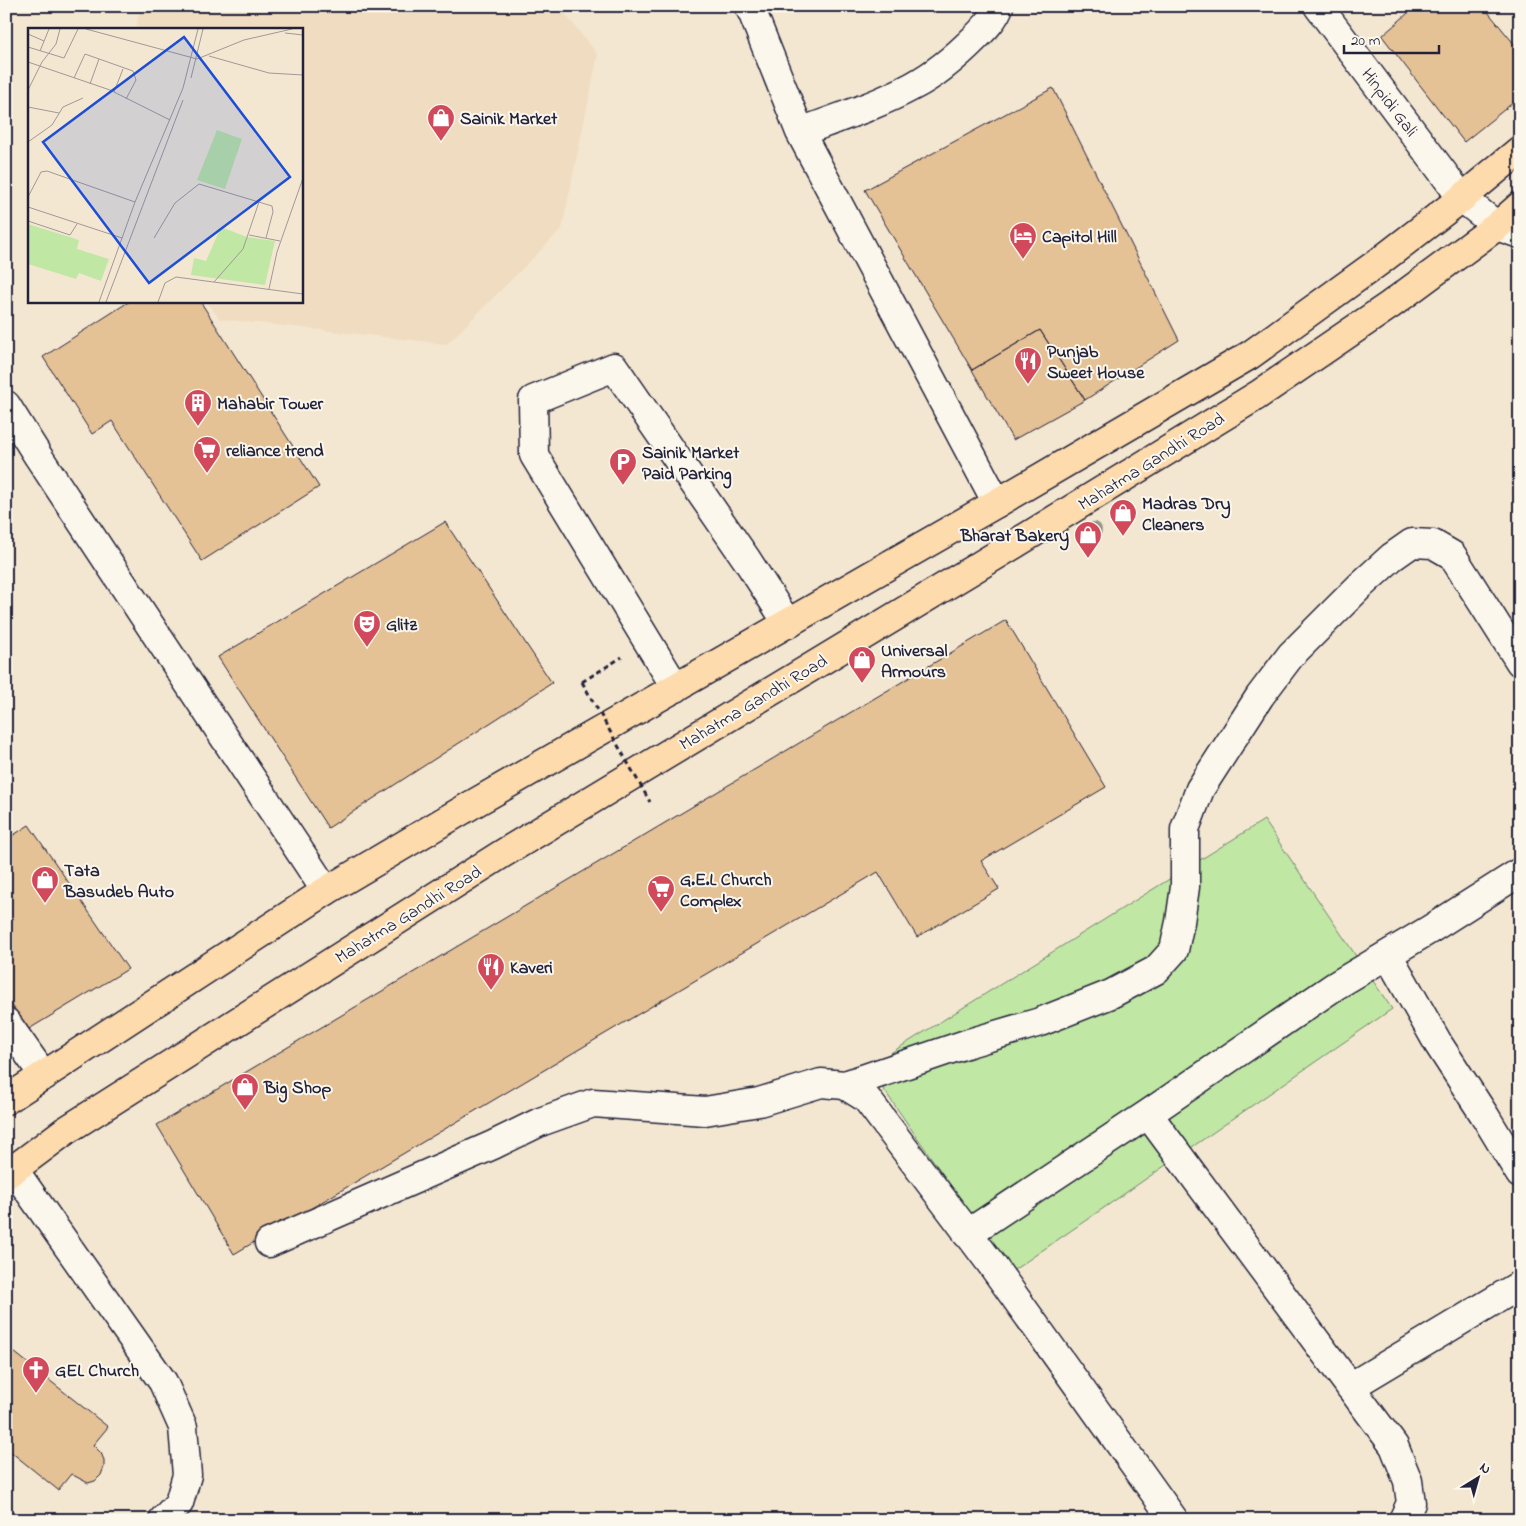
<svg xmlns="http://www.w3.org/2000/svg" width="1526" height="1526" font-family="'Indie Flower',sans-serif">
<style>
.built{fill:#f0dcc0}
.green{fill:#c0e7a3;stroke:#71846f}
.building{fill:#e5c196;stroke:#22223b}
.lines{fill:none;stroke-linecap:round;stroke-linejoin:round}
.minor-casing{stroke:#22223b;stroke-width:31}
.major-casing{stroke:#22223b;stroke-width:31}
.path{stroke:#22223b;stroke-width:3;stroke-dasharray:5 4;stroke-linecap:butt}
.minor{stroke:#fbf7ec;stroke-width:28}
.major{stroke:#fedbac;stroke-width:28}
.path-bridge{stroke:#22223b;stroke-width:3;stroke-dasharray:5 4;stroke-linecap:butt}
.tree{fill:#96968d}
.labels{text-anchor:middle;stroke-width:4;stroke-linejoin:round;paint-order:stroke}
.street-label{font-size:18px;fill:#22223b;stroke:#fbf7ec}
.poi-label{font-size:18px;font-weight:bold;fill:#22223b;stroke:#fbf7ec;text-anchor:start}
.inset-road{fill:none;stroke:#a09896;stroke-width:1}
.view{fill:#1d4ed8;fill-opacity:0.15;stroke:#1d4ed8;stroke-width:2.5}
.inset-edge{fill:none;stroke:#22223b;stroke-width:2.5}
</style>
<rect width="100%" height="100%" fill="#f4e7d2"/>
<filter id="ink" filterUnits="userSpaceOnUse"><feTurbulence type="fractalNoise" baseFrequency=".02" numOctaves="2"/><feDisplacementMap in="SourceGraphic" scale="10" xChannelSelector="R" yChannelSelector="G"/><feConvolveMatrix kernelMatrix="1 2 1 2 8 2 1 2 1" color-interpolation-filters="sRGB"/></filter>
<g filter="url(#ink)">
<path class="built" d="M140,6h419l39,49 -36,174 -115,115 -227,-25 -15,-18h96v-272h-165z"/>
<path class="green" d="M1264,820l128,189 -381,263 -143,-205z"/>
<path class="building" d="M1416,6h67l37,45v46l-56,45 -82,-106z
M1053,88l126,252 -94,60 -45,-70 -68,40 -107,-180z
M130,301h70l119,186 -117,74 -90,-140 -20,13 -49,-77z
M1040,330l45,70 -72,40 -41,-70z
M445,522l107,161 -224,145 -110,-171z
M1006,620l100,167 -125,74 18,28 -82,48 -39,-65 -644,382 -77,-129z
M29,825l99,144 -99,60 -23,-32v-157z
M14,1352l94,75 -15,18 8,8 3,7v7l-3,8 -6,6 -7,2 -17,-9 -13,16 -52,-42v-87z"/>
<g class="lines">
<defs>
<path id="minor" d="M749,6l4,8 47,118 197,371
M1318,6l144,192 35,28 23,8
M800,132c38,-14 78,-27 113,-46 23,-12 45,-31 63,-49 8,-8 20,-20 23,-31
M6,405l32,51 288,435
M676,688l-142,-233 -1,-55 81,-33 133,193 41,64
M1388,955l51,90 46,71 35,58
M6,1022l38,54
M845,1085l124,-42 71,-21 71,-28 45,-24 18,-20 6,-28 5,-35v-58l15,-40 60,-93 31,-41 70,-70 31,-28 20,-14 21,1 19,11 68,107
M1148,1114l246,332 14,35 3,22 -8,17
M14,1170l149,212 20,45 4,48 -8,28 -16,17
M967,1234l181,-120 187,-128 94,-56 91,-58
M269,1243l224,-98 47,-23 53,-19 112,8 54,-9 62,-19 24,2 21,13 126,167 182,255
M1350,1387l170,-102"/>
<path id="major" d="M6,1100l320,-209 147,-87 524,-301 253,-148 130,-94 82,-63 58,-48
M6,1175l59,-44 437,-277 513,-310 243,-149 132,-90 107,-79 23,-20"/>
</defs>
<use href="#minor" class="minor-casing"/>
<use href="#major" class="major-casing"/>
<path class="path" d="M582,682l40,-25"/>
<use href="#minor" class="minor"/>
<use href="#major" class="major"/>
<path class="path-bridge" d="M582,682l68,120"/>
</g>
<circle class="tree" cx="1094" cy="530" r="8"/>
</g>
<defs>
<symbol id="shop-pin" viewBox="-11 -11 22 30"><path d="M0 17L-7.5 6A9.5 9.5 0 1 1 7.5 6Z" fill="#d1495b" stroke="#fbf7ec"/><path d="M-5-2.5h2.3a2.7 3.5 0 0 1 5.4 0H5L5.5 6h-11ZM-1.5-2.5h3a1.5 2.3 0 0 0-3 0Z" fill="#fff"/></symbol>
<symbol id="hotel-pin" viewBox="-11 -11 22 30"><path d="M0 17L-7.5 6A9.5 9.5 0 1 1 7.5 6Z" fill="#d1495b" stroke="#fbf7ec"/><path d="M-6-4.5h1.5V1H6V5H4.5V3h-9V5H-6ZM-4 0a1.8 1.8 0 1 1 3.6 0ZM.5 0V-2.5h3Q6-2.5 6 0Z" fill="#fff"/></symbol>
<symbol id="restaurant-pin" viewBox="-11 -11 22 30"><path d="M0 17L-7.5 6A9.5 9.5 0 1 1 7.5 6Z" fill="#d1495b" stroke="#fbf7ec"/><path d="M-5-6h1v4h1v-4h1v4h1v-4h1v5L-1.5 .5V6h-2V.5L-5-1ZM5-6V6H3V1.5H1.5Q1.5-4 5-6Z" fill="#fff"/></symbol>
<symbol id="building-pin" viewBox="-11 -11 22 30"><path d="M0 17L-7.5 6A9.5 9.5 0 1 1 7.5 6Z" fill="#d1495b" stroke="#fbf7ec"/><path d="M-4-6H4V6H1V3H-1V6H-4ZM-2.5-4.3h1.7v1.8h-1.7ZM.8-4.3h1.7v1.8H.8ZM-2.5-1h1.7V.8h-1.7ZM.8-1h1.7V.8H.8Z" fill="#fff"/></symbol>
<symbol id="supermarket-pin" viewBox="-11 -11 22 30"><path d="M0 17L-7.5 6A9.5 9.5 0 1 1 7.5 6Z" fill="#d1495b" stroke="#fbf7ec"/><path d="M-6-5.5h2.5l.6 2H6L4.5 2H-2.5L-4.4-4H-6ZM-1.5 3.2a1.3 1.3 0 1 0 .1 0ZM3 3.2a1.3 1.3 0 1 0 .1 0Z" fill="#fff"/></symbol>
<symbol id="parking-pin" viewBox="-11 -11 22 30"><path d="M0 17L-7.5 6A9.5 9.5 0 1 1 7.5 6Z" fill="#d1495b" stroke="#fbf7ec"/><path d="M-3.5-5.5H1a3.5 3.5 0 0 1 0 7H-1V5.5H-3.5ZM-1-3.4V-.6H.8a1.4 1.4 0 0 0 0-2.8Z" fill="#fff"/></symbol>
<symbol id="theatre-pin" viewBox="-11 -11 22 30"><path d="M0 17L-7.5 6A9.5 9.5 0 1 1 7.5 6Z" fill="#d1495b" stroke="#fbf7ec"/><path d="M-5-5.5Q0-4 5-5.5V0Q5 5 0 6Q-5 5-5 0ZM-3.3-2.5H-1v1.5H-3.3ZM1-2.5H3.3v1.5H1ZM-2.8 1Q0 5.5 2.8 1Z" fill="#fff"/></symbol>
<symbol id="church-pin" viewBox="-11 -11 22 30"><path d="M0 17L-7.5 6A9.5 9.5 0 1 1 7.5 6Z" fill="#d1495b" stroke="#fbf7ec"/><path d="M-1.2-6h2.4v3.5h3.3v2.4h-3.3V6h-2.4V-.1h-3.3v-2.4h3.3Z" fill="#fff"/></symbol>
</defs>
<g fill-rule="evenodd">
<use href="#shop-pin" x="425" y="102" width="32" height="43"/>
<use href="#hotel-pin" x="1007" y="220" width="32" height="43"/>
<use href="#restaurant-pin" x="1012" y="345" width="32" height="43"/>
<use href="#building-pin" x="182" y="387" width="32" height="43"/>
<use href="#supermarket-pin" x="191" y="434" width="32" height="43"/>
<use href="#parking-pin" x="607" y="446" width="32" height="43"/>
<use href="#shop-pin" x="1107" y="497" width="32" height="43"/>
<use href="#shop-pin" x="1072" y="519" width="32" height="43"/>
<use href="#theatre-pin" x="351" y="608" width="32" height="43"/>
<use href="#shop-pin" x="846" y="644" width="32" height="43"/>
<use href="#shop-pin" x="29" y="864" width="32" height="43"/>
<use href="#supermarket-pin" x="645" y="873" width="32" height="43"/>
<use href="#restaurant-pin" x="475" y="951" width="32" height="43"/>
<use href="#shop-pin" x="229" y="1071" width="32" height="43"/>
<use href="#church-pin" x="20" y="1354" width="32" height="43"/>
</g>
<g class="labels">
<g class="street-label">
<text transform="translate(1390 102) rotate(53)" y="6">Hinpidi Gali</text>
<text transform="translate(1151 461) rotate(-32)" y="6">Mahatma Gandhi Road</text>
<text transform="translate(753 702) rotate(-31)" y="6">Mahatma Gandhi Road</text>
<text transform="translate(408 914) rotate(-32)" y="6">Mahatma Gandhi Road</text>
</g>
<g class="poi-label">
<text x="460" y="124">Sainik Market</text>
<text x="1042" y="242">Capitol Hill</text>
<text x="1047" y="357">Punjab<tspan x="1047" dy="21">Sweet House</tspan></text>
<text x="217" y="409">Mahabir Tower</text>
<text x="226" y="456">reliance trend</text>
<text x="642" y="458">Sainik Market<tspan x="642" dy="21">Paid Parking</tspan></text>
<text x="1142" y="509">Madras Dry<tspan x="1142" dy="21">Cleaners</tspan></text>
<text x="1069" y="541" text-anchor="end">Bharat Bakery</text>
<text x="386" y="630">Glitz</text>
<text x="881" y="656">Universal<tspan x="881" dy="21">Armours</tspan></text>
<text x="64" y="876">Tata<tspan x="64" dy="21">Basudeb Auto</tspan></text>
<text x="680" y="885">G.E.L Church<tspan x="680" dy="21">Complex</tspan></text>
<text x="510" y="973">Kaveri</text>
<text x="264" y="1093">Big Shop</text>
<text x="55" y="1376">GEL Church</text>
</g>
</g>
<g transform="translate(28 28)">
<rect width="275" height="275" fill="#f4e7d2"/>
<path d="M189,102l25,9 -17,50 -28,-9zM0,196l51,16 -2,9 32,10 -8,22 -22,-8 -3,6 -48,-15zM193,199l26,10 28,4 -10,44 -74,-10 3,-17 12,3z" fill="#c0e7a3"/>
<path class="inset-road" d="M58,1l111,30 47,-19 48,-11M257,5l18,2M0,6l16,7M0,19l36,11 14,-29M12,23l9,-22M181,28l60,17 34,2M0,34l82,28 60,30M46,50l11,-24 48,17 3,9 -10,19M163,50l12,-49M62,56l9,-25M0,62l14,-28 14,-18 4,-15M86,64l9,-23M0,79l31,6M0,114l24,-17 11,-18 20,-9M0,169l13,-25 6,-1 88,31M0,179l94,31M0,193l42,14 7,-11M221,207l31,6M126,210l21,-35 24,-19 73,22 1,6 -7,26M186,254l29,-33 16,-47M241,261l8,-37 26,-74M71,274l36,-100 48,-114 15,-59M78,274l77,-202M130,274l7,-19 11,-6 127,17"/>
<path class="view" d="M156,9l106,140 -141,106 -106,-141z"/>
<rect width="275" height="275" class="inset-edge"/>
</g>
<rect width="1526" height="1526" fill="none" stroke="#fbf7ec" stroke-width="25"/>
<rect x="12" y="12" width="1501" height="1501" fill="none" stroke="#22223b" stroke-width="2" filter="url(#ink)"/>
<g transform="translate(1478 1478) rotate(37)" stroke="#fbf7ec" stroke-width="4" paint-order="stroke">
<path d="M0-4L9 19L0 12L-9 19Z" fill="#22223b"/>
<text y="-8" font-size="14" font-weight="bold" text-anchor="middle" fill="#22223b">N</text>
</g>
<path d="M1344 45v8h95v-8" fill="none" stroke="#22223b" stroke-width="2.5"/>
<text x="1351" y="45" font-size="15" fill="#22223b" stroke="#fbf7ec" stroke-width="4" paint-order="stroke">20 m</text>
</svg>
